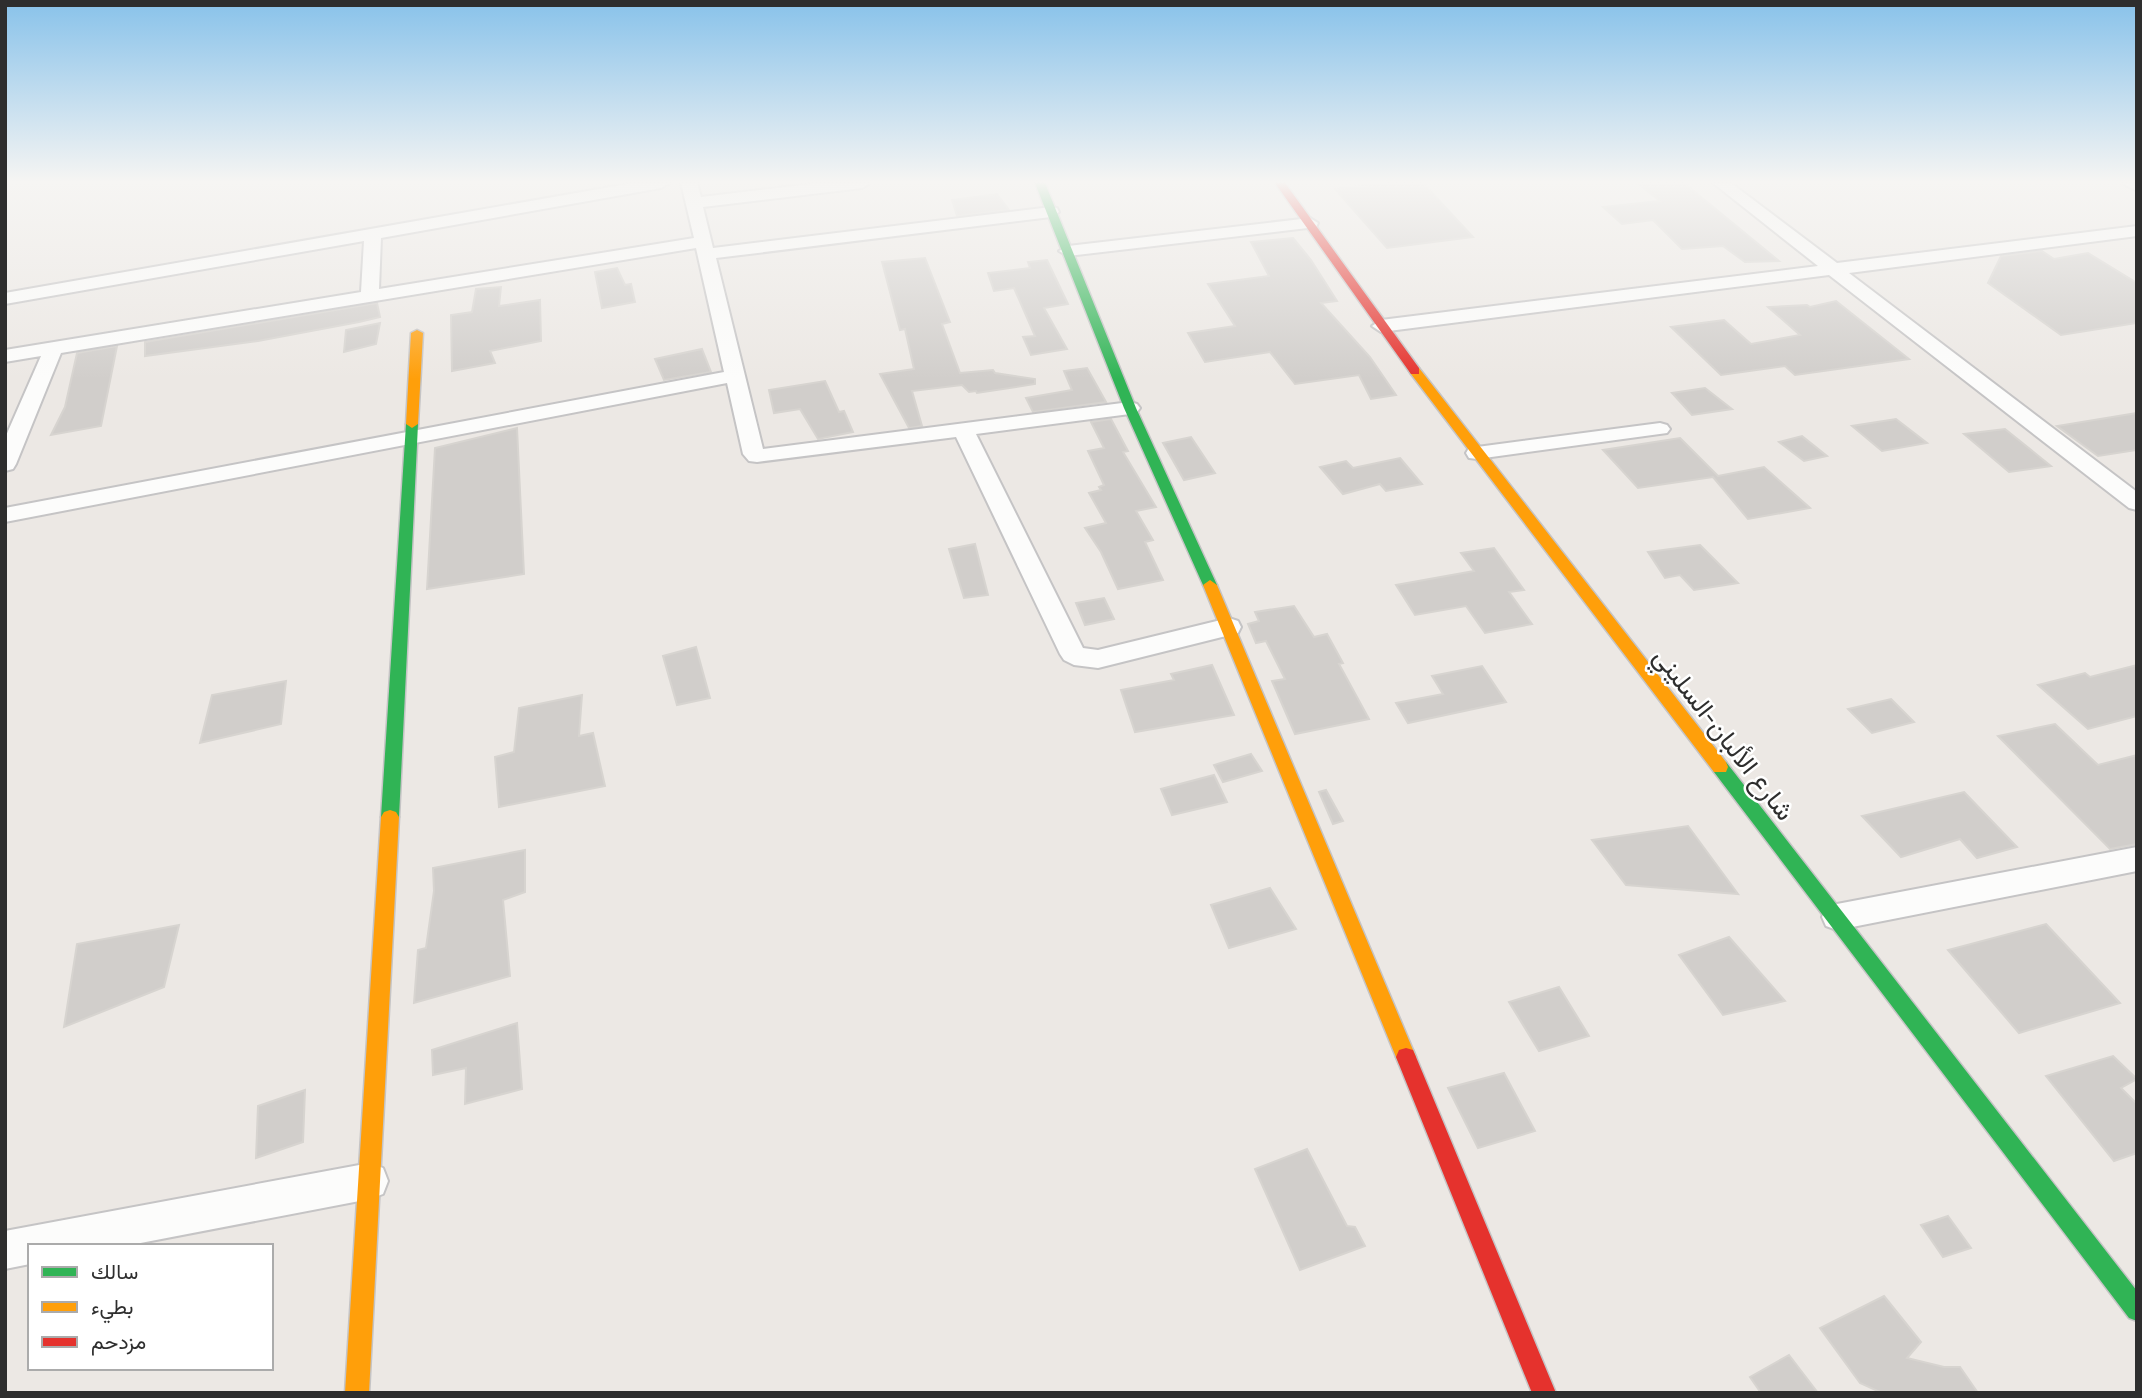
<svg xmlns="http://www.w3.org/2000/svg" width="2142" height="1398" font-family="Figtree,Vazirmatn,sans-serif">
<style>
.building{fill:#d1cecb;stroke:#d7d4d0;stroke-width:2}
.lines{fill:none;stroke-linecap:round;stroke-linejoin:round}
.street-casing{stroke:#c5c4c5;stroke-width:4}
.fast-casing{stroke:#c5c4c5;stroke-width:3}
.slow-casing{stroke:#c5c4c5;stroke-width:3}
.jam-casing{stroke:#c5c4c5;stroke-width:3}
.street{fill:#fcfcfb;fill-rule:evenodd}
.fast{fill:#30b455;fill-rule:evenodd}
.slow{fill:#ff9f0a;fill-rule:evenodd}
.jam{fill:#e5322d;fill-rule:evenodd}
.labels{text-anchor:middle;stroke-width:5;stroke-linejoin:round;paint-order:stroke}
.street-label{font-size:26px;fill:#2e2e2e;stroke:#fff}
</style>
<rect width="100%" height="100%" fill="#ece8e4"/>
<path class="building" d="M1387,183h36l50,54 -86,11 -52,-59z
M1637,183h47l95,78 -34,1 -22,-16 -41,3 -29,-29 -31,4 -19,-17 57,-6z
M997,194l12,16 -52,6 -5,-16z
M1293,238l18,22 26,41 -16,2 49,54 26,38 -25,4 -12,-24 -64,9 -25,-32 -65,10 -17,-29 47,-7 -27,-42 61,-8 -18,-34z
M2042,251l12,8 34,-6 49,30v40l-76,12 -73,-52 13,-27z
M925,258l25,64 -8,2 18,49 33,-3 2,3 40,6v5l-58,9 -1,-2 -7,1 -7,-7 -50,6 10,35 -13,2 -29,-54 34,-5 -9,-40 -5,1 -18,-68z
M1047,260l21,44 -24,4 23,41 -36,6 -8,-18 12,-1 -21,-48 -20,3 -6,-18 42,-5 -2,-6z
M617,268l8,17 6,-1 4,18 -33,6 -7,-36z
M501,287l-2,19 41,-6 1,41 -51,10 5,12 -43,8 -1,-56 21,-3 4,-23z
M1836,301l73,58 -114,16 -10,-9 -64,9 -50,-48 53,-7 27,24 49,-9 -32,-28 39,-2 3,2z
M377,303l3,14 -21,5 -101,19 -113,15v-14z
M380,323l-4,21 -32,8 2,-22z
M117,346l-16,80 -50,9 14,-28 12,-54z
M702,349l9,23 -47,8 -9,-21z
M1087,368l19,34 -73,10 -7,-14 46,-8 -8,-19z
M825,381l14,31 5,-1 9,21 -35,7 -18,-30 -26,4 -5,-23z
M1705,388l27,21 -40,6 -20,-22z
M2137,413v37l-39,6 -41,-30z
M1111,419l17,32 -5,1 33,55 -20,4 17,29 -8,2 18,38 -45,9 -17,-37 -16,-24 21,-5 -17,-30 12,-3 -2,-3 5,-2 -16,-34 16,-3 -13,-26z
M1896,419l31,24 -45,8 -30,-25z
M517,428l7,146 -97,15 8,-141z
M2005,429l46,37 -42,6 -45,-38z
M1802,436l25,20 -23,5 -25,-19z
M1191,437l24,36 -31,7 -21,-37z
M1680,438l38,38 46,-9 46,41 -62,11 -35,-42 -75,11 -35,-38z
M1400,458l22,26 -36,7 -6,-7 -37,10 -23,-27 26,-6 7,7z
M975,544l13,51 -24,3 -15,-49z
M1700,545l38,38 -44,7 -14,-15 -15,3 -17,-26z
M1494,548l30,42 -15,2 23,32 -47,9 -19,-27 -51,9 -19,-30 78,-14 -13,-18z
M1104,598l10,21 -29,6 -9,-22z
M1294,606l20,31 13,-3 16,29 -4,1 30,55 -74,15 -23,-53 13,-2 -19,-38 -10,2 -8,-19 11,-3 -4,-9z
M696,647l14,51 -33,7 -14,-49z
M1212,665l22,50 -99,17 -14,-42 53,-10 -3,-6z
M2137,665v51l-49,13 -50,-44 47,-12 5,4z
M1482,666l24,36 -98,21 -12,-20 47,-9 -11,-18z
M286,681l-5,43 -81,19 12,-48z
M582,695l-3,41 14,-3 12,53 -106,21 -4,-50 19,-5 5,-44z
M1891,699l23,23 -42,11 -24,-24z
M2055,724l43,41 39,-10v89l-27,5 -112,-113z
M1251,754l11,17 -39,11 -9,-17z
M1214,775l13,27 -55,13 -11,-26z
M1326,790l17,31 -10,3 -14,-32z
M1964,792l53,55 -40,11 -17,-19 -59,18 -39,-41z
M1688,826l50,68 -112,-9 -34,-45z
M525,850v42l-22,8 7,76 -96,27 4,-53 8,-2 8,-57 -1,-23z
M1270,888l26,41 -67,19 -18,-43z
M2046,924l74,79 -101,30 -71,-83z
M179,925l-15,62 -100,40 13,-83z
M1729,937l56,64 -62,14 -44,-60z
M1559,987l30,49 -50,15 -30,-49z
M517,1023l5,66 -57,15 1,-36 -33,7 -1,-25z
M2113,1056l24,23 -16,9 16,16v49l-23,8 -68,-85z
M1504,1073l31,58 -57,17 -30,-60z
M305,1090l-2,52 -47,16 2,-52z
M1307,1149l40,77 8,1 10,19 -65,24 -45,-101z
M1948,1216l23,32 -28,9 -22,-32z
M1884,1296l37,46 -14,16 37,9h16l18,26h-96l-22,-10 -40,-55z
M1789,1355l29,38h-57l-11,-16z"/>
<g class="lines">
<defs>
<path id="street" d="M633,183h36l-8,5 -280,50 -2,51 315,-51 -13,-55h16l4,14 119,-14h50l-8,5 -159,19 10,41 338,-41 6,1 2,4 -8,5 -335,41 47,191 367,-47 7,2 3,4 -3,4 -7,2 -154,20 107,214 15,2 131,-32 9,3 3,6 -3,6 -140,35 -24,-3 -10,-5 -4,-6 -104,-217 -199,25 -8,-1 -6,-7 -16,-71 -722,139v-14l719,-136 -28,-124 -635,105 -45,111 -3,5 -8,2v-33l36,-82 -36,6v-12l356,-58 3,-51 -359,63v-11z
M1713,183h18l106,80 300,-37v10l-288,37 288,219v18l-8,-2 -300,-233 -448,57 -9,-6 9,-6 437,-54z
M2122,183h15v8z
M1310,218l8,5 -2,4 -248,29 -9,-5 9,-5z
M1660,423l7,2 3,4 -3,4 -190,26 -8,-1 -3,-5 3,-5 8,-1z
M2137,847v24l-300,59 -11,-4 -4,-9 4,-9 11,-4z
M370,1163l13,5 5,13 -5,13 -13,5 -245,47h-95v18l-25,5v-38z"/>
<path id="fast" d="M1035,183h10l91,225 81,177 -2,3h-10l-2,-3 -79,-177z
M412,420l6,4 -19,393 -3,5 -6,2 -6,-2 -3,-5 25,-393z
M1720,761l6,1 411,529v30l-8,-3 -415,-546 -2,-5 2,-5z"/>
<path id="slow" d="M417,330l6,3 -5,91 -6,4 -6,-4 5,-91z
M1415,367l4,1 307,394 2,5 -2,5h-12l-303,-398 -2,-3z
M1210,580l7,5 199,472 -3,7 -7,2 -7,-2 -3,-7 -193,-472z
M390,810l6,2 3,5 -30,576h-24l36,-576 3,-5z"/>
<path id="jam" d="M1275,183h10l134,185v6h-8z
M1406,1048l7,2 3,7 140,336h-24l-136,-336 3,-7z"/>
</defs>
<use href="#street" class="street-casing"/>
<use href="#fast" class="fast-casing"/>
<use href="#slow" class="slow-casing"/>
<use href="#jam" class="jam-casing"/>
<use href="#street" class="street"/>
<use href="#fast" class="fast"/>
<use href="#slow" class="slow"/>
<use href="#jam" class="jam"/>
</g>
<linearGradient id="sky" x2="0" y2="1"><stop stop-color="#88c2ea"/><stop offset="0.48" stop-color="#f6f5f3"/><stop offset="1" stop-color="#f6f5f3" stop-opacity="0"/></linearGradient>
<rect width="2142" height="379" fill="url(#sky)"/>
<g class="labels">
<g class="street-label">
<text transform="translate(1724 734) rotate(52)" y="9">شارع الألبان-السليني</text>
</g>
</g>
<rect width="2142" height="1398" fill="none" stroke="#2e2e2e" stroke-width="14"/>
<rect x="28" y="1244" width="245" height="126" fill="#ffffff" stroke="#ababab" stroke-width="2"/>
<rect x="42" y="1267" width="35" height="10" fill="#30b455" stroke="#ababab" stroke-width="2"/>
<text x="91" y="1279" font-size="21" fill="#2e2e2e">سالك</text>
<rect x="42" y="1302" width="35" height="10" fill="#ff9f0a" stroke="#ababab" stroke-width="2"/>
<text x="91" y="1314" font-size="21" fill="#2e2e2e">بطيء</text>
<rect x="42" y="1337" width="35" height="10" fill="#e5322d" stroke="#ababab" stroke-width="2"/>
<text x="91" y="1349" font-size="21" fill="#2e2e2e">مزدحم</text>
</svg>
